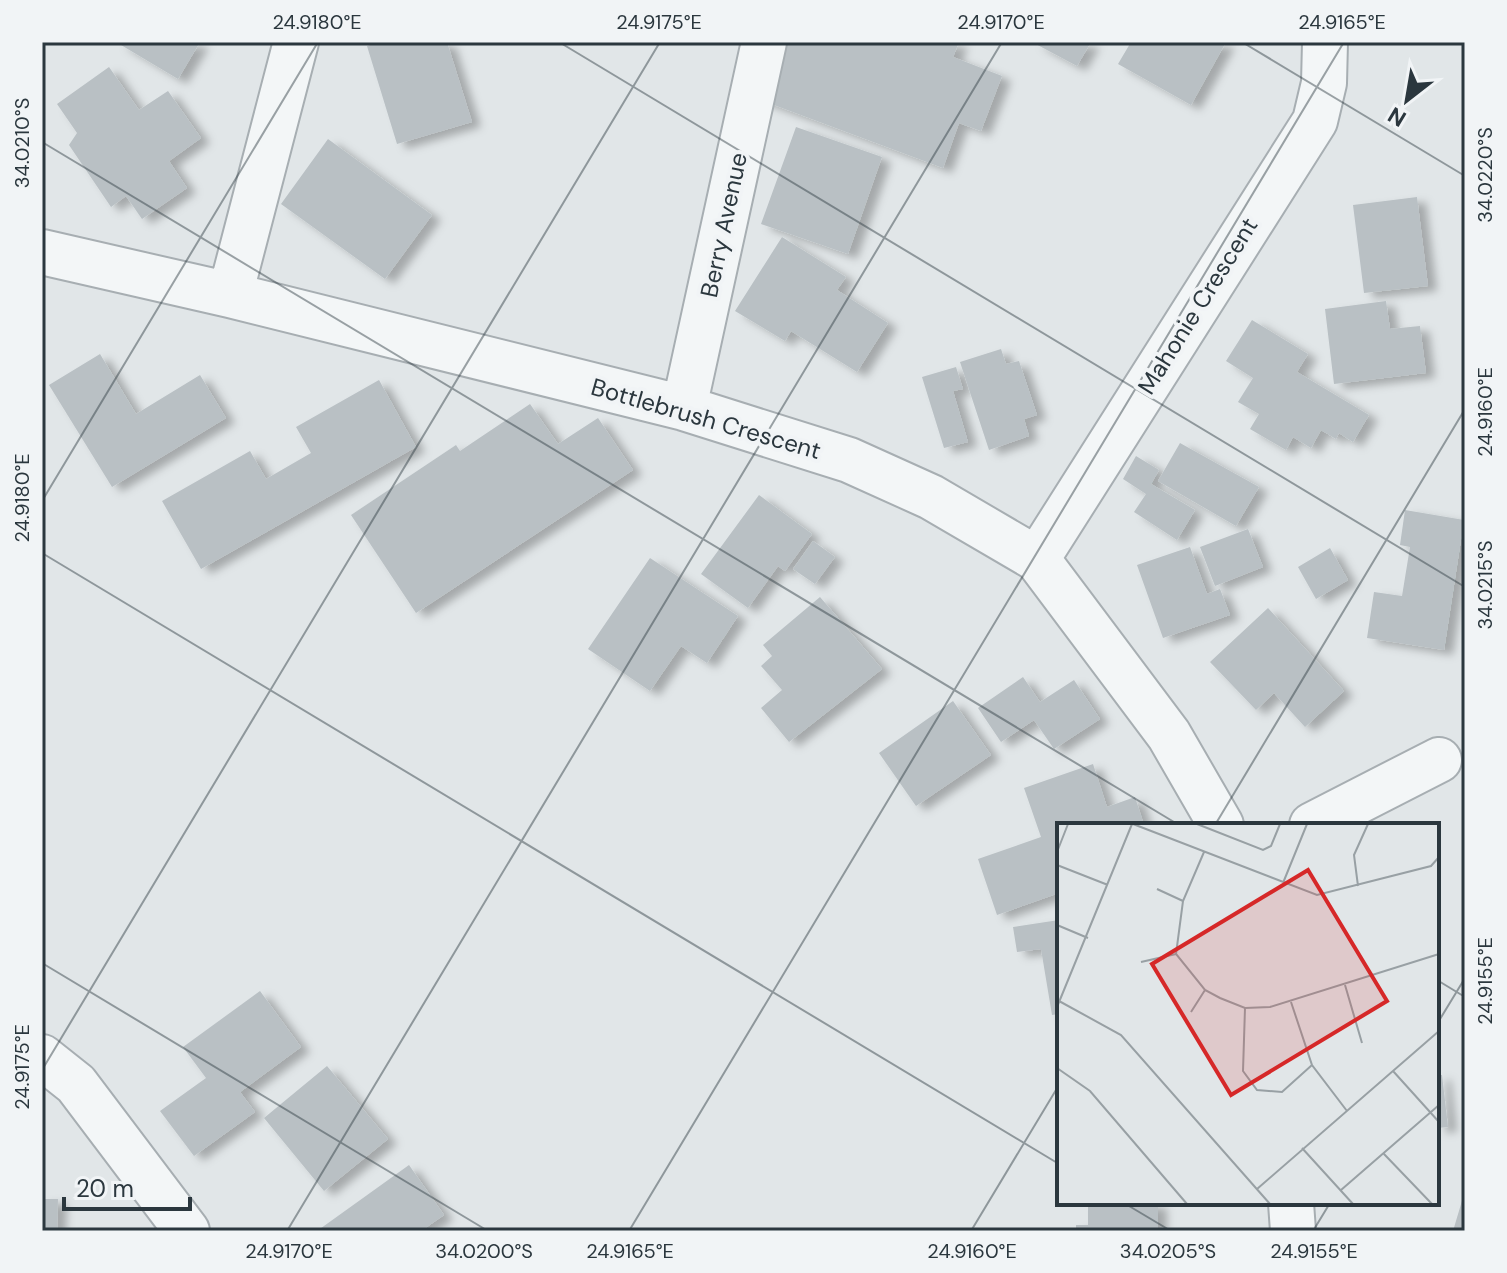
<svg xmlns="http://www.w3.org/2000/svg" width="1507" height="1273" font-family="'DM Sans',sans-serif">
<style>
.building{fill:#b9c0c4;filter:url(#shadow)}
.lines{fill:none;stroke-linecap:round;stroke-linejoin:round}
.minor-casing{stroke:#a7aeb2;stroke-width:48}
.minor{stroke:#f3f6f7;stroke-width:44}
.ticks{fill:none;stroke:#2b373e;stroke-width:2;stroke-opacity:0.45}
.labels{text-anchor:middle;stroke-width:8;stroke-linejoin:round;paint-order:stroke}
.street-label{font-size:24px;fill:#2b373e;stroke:#f1f4f6}
.inset-road{fill:none;stroke:#98a0a4;stroke-width:2}
.view{fill:#d62828;fill-opacity:0.15;stroke:#d62828;stroke-width:4}
.inset-edge{fill:none;stroke:#2b373e;stroke-width:4}
.neatline{fill:none;stroke:#2b373e;stroke-width:3}
.ticks-label{font-size:20px;text-anchor:middle;fill:#2b373e}
</style>
<defs>
<filter id="shadow"><feDropShadow dx="9" dy="5" stdDeviation="4" flood-color="#0004"/></filter>
</defs>
<rect width="100%" height="100%" fill="#e1e6e8"/>
<path class="building" d="M116,42h84l-22,37z
M381,42h66l25,80 -75,22 -30,-98z
M780,42h179l-6,15 49,19 -21,55 -22,-8 -16,45 -185,-69z
M1032,42h59l-14,24z
M1131,42h95l-35,63 -73,-41z
M109,67l30,43 29,-19 33,47 -32,23 18,27 -45,31 -16,-23 -15,11 -42,-62 8,-12 -20,-29z
M796,127l86,30 -34,97 -87,-30z
M328,139l104,76 -47,64 -104,-75z
M1417,197l11,89 -64,7 -11,-88z
M782,237l64,40 -9,13 51,33 -31,49 -66,-41 -6,10 -50,-30z
M1386,301l4,28 30,-3 6,47 -92,11 -9,-75z
M1252,320l56,34 -11,18 72,43 -16,27 -14,-9 -3,6 -15,-9 -10,18 -18,-11 -7,13 -36,-21 9,-15 -21,-12 15,-24 -27,-17z
M1001,349l5,15 13,-3 18,54 -13,4 5,17 -40,14 -29,-88z
M100,354l36,60 64,-39 26,43 -114,69 -63,-102z
M956,367l7,22 -10,2 15,51 -24,6 -22,-71z
M379,380l37,67 -215,122 -39,-68 88,-50 16,28 45,-26 -15,-26z
M530,404l28,40 40,-26 35,52 -217,143 -65,-98 105,-70 4,6z
M1180,443l79,44 -23,39 -78,-45z
M1136,456l23,14 -8,14 44,26 -18,30 -43,-28 12,-18 -23,-15z
M759,495l53,39 -27,37 -7,-5 -30,42 -47,-34z
M1405,510l59,10 -20,130 -77,-12 7,-46 28,4 8,-49 -10,-2z
M1248,529l15,38 -48,19 -15,-39z
M813,541l22,16 -20,27 -22,-15z
M1190,547l17,47 13,-5 10,26 -67,23 -26,-73z
M1330,548l18,32 -32,19 -18,-32z
M650,558l88,58 -31,47 -26,-17 -31,45 -62,-42z
M820,597l62,72 -93,73 -28,-34 21,-18 -21,-24 11,-10 -9,-11z
M1268,608l76,83 -39,36 -31,-34 -18,17 -46,-48z
M1023,677l17,25 34,-22 26,39 -46,30 -20,-29 -33,22 -23,-34z
M953,701l38,54 -75,51 -37,-53z
M1093,764l14,43 28,-10 9,28h-85v68l-62,22 -19,-56 63,-22 -17,-49z
M1059,920v94l-7,1 -11,-66 -24,3 -4,-25z
M260,991l41,56 -61,45 15,20 -61,44 -34,-45 46,-33 -23,-31z
M327,1066l61,73 -64,52 -60,-73z
M1437,1075h5l6,52 -11,1z
M409,1165l35,50 -23,16h-104z
M1464,1194l1,37h-12z
M42,1199h16l-1,32h-15z
M1088,1203h70v28h-82v-6h12z"/>
<g class="lines">
<defs>
<path id="minor" d="M42,252l188,43 454,113 165,52 82,37 106,62 132,176 52,90
M230,295l66,-253
M684,408l80,-366
M1037,559l278,-438 9,-38 1,-41
M1312,825l127,-65
M42,1057l34,27 111,147
M1291,1203l2,28"/>
</defs>
<use href="#minor" class="minor-casing"/>
<use href="#minor" class="minor"/>
</g>
<path class="ticks" d="M559,42l906,545M1242,42l223,134M42,142l1137,683M42,501l276,-459M42,553l1017,611M1215,825l250,-416M42,963l446,268M1437,980l28,17M1437,1024l28,-46M42,1070l618,-1028M1124,1203l47,28M287,1231l715,-1189M629,1231l715,-1189M971,1231l88,-146M1313,1231l17,-28"/>
<g class="labels">
<g class="street-label">
<text transform="translate(724 225) rotate(-78)" y="8">Berry Avenue</text>
<text transform="translate(1198 306) rotate(-58)" y="8">Mahonie Crescent</text>
<text transform="translate(706 419) rotate(16)" y="8">Bottlebrush Crescent</text>
</g>
</g>
<g transform="translate(1057 823)">
<rect width="382" height="382" fill="#e1e6e8"/>
<path class="inset-road" d="M76,1l184,71 114,-29 8,-9M140,1l66,26 8,-4 9,-22M0,29l11,-28M147,29l-21,49 -7,53 29,36 15,8 25,10 25,-1 169,-53M0,42l51,20M226,60l24,-59M301,63l-4,-31 14,-31M100,66l26,12M0,102l31,13M84,139l35,-8M288,162l17,58M2,178l62,34 149,169M234,179l21,63 35,46M0,184l75,-183M188,185l-2,63 14,19 25,2 30,-27M134,189l14,-22M0,245l33,23 97,113M336,248l46,51M245,325l51,56M327,331l48,50M200,366l182,-158M284,367l98,-85"/>
<path class="view" d="M251,47l79,131 -156,94 -79,-131z"/>
<rect width="382" height="382" class="inset-edge"/>
</g>
<rect width="1507" height="1273" fill="none" stroke="#f1f4f6" stroke-width="88"/>
<g transform="translate(1407 100) rotate(211)" stroke="#f1f4f6" stroke-width="6" paint-order="stroke">
<path d="M0-6L14 30L0 20L-14 30Z" fill="#2b373e"/>
<text y="-12" font-size="22" font-weight="bold" text-anchor="middle" fill="#2b373e">N</text>
</g>
<path d="M64 1197v12h126v-12" fill="none" stroke="#2b373e" stroke-width="4"/>
<text x="76" y="1197" font-size="24" fill="#2b373e" stroke="#f1f4f6" stroke-width="6" paint-order="stroke">20 m</text>
<rect x="44" y="44" width="1419" height="1185" class="neatline"/>
<g class="ticks-label">
<text x="317" y="29">24.9180°E</text>
<text x="659" y="29">24.9175°E</text>
<text x="1001" y="29">24.9170°E</text>
<text x="1342" y="29">24.9165°E</text>
<text transform="translate(22 143) rotate(-90)" y="7">34.0210°S</text>
<text transform="translate(1485 175) rotate(-90)" y="7">34.0220°S</text>
<text transform="translate(1485 412) rotate(-90)" y="7">24.9160°E</text>
<text transform="translate(22 498) rotate(-90)" y="7">24.9180°E</text>
<text transform="translate(1485 585) rotate(-90)" y="7">34.0215°S</text>
<text transform="translate(1485 981) rotate(-90)" y="7">24.9155°E</text>
<text transform="translate(22 1067) rotate(-90)" y="7">24.9175°E</text>
<text x="289" y="1258">24.9170°E</text>
<text x="484" y="1258">34.0200°S</text>
<text x="630" y="1258">24.9165°E</text>
<text x="972" y="1258">24.9160°E</text>
<text x="1168" y="1258">34.0205°S</text>
<text x="1314" y="1258">24.9155°E</text>
</g>
</svg>
